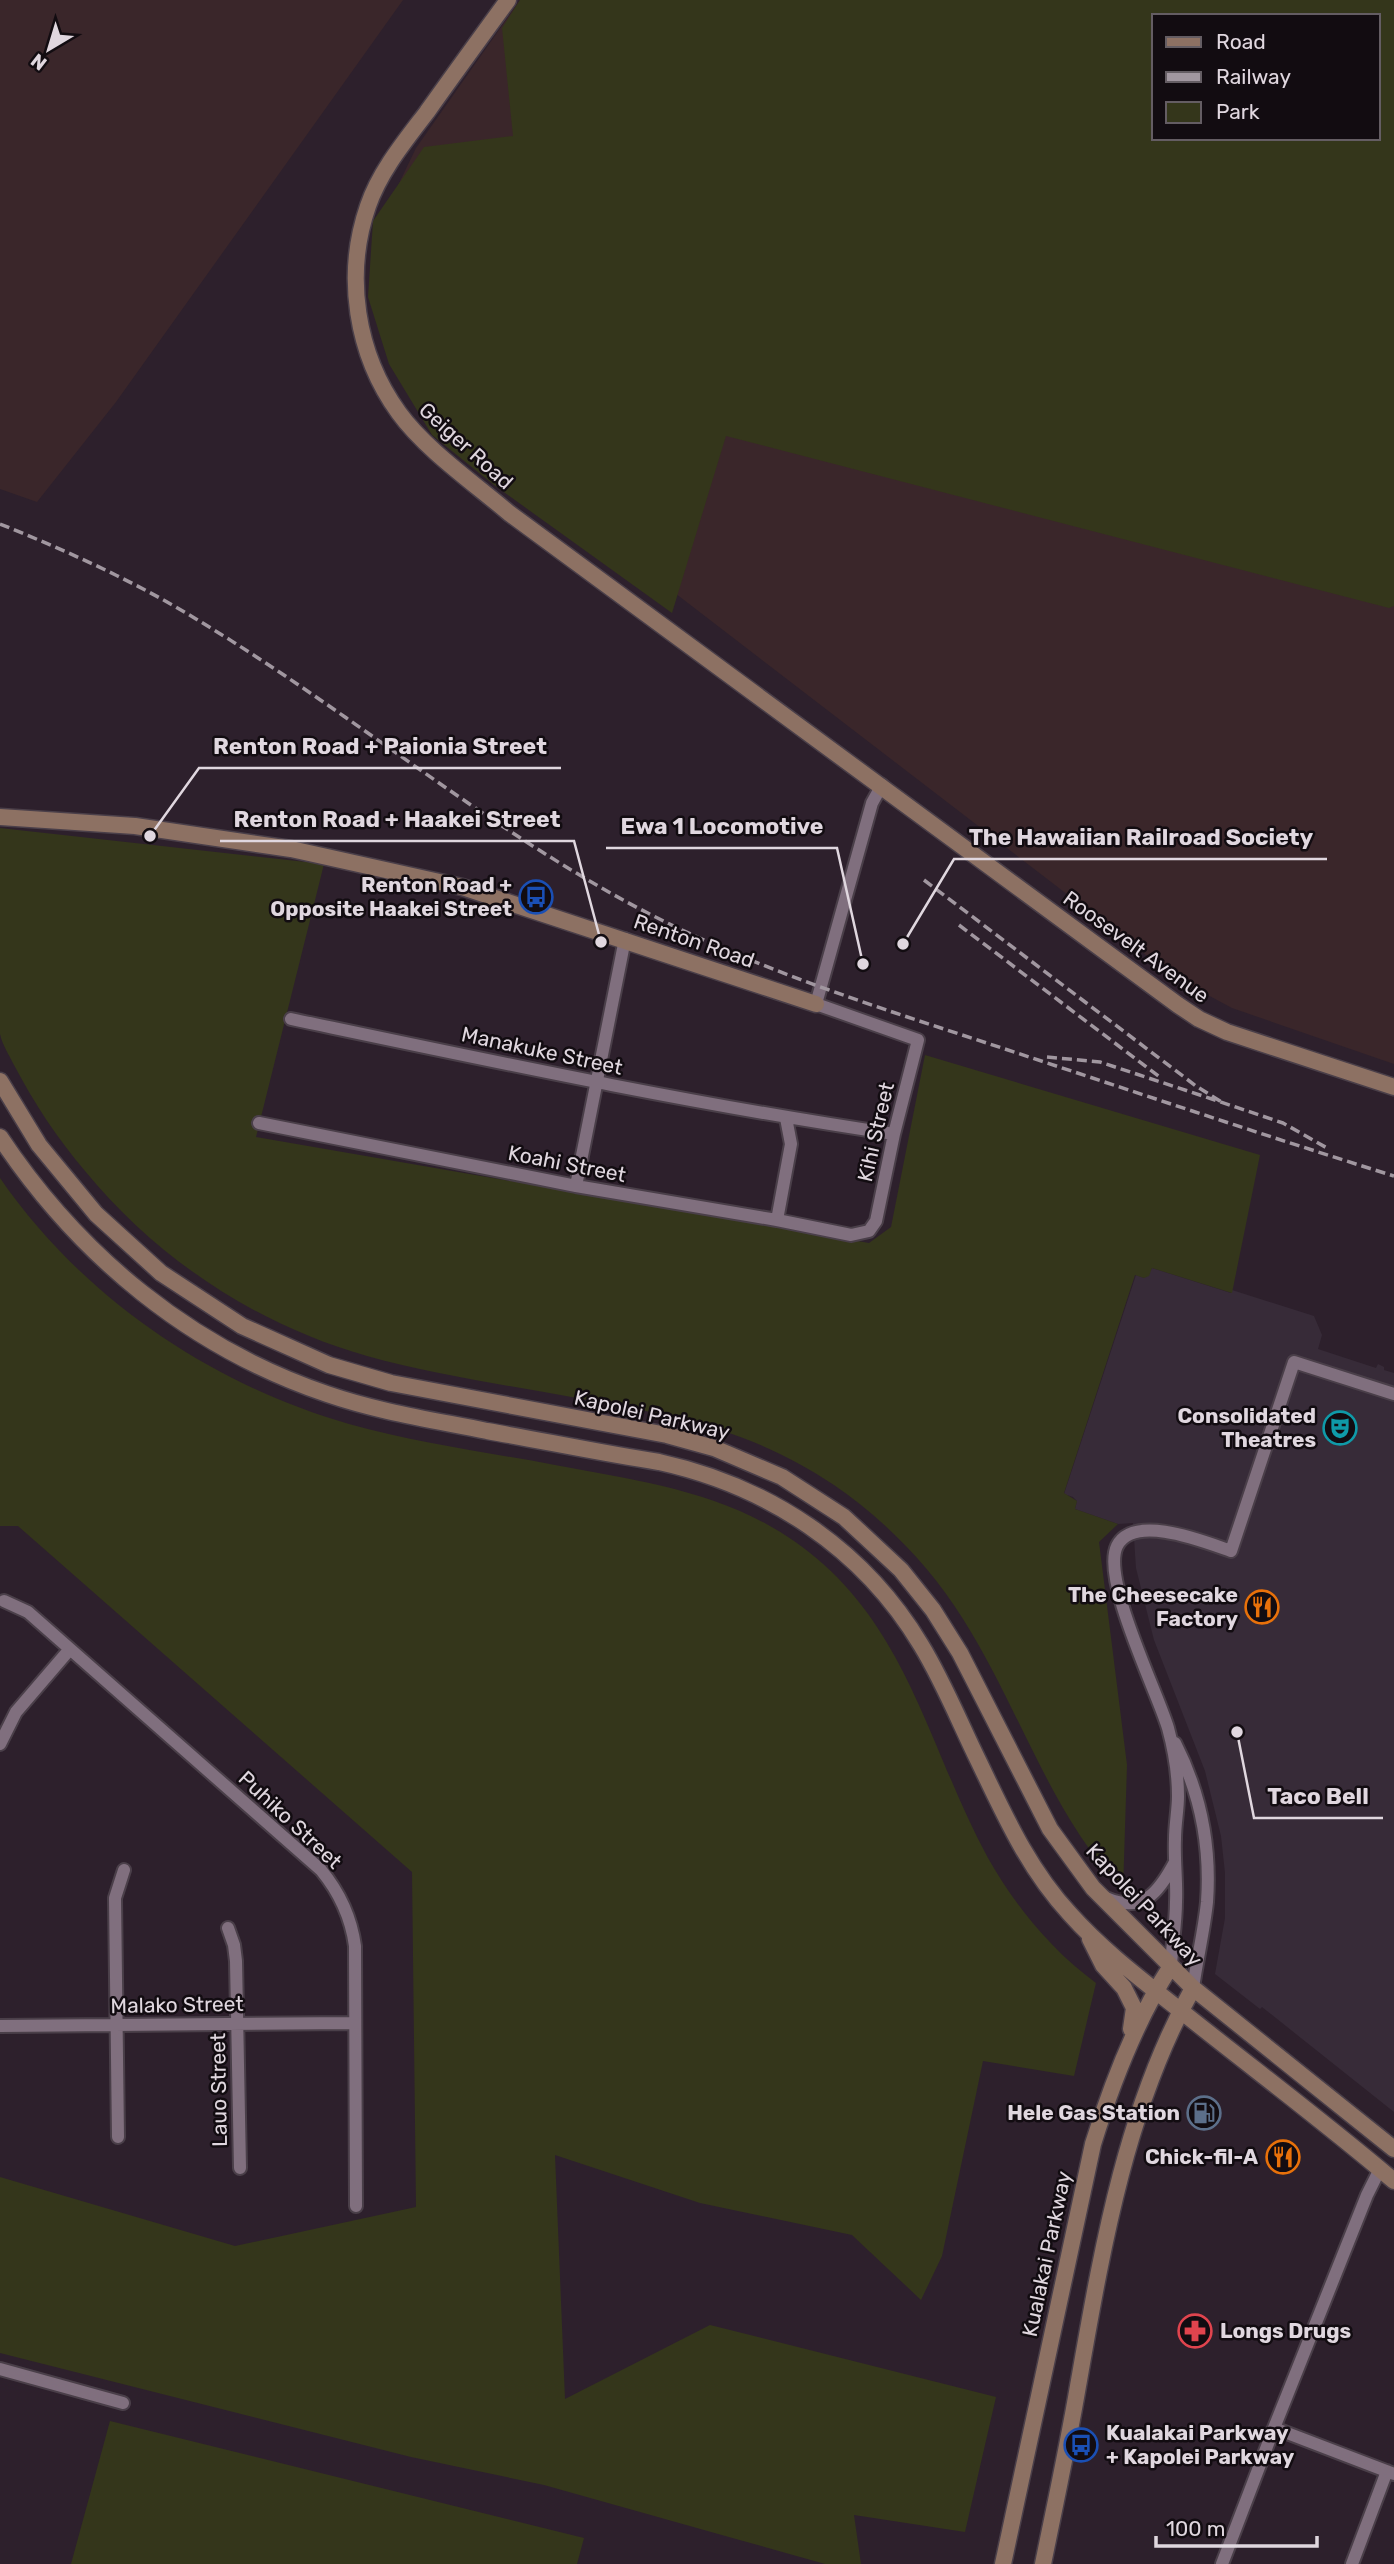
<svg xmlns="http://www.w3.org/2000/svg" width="1394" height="2564" font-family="Rubik,sans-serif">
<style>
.commercial{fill:#372b38}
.industrial{fill:#3a262a}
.green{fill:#34361b;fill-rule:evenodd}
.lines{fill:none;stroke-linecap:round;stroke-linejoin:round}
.street-casing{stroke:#4a3f49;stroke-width:16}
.secondary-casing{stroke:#4a3f49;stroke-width:19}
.street{stroke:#806f7e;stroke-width:12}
.secondary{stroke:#8d7163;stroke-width:16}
.rail{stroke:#a197a0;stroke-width:3.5;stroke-dasharray:10 5;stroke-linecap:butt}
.labels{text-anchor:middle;stroke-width:5;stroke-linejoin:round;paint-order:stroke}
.street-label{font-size:21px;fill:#e0d7df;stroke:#120c11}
.poi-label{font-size:21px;font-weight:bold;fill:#e0d7df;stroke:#120c11;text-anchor:end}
.leader{fill:none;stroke:#e0d7df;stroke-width:2.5}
.callout-dot{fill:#e0d7df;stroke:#120c11;stroke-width:2.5}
.callout-label{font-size:23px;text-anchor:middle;font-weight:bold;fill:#e0d7df;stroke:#120c11;stroke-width:5;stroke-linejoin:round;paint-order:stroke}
</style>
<rect width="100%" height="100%" fill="#2d202c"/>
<path class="commercial" d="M1152,1268l79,25 1,-3 82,26 8,19 -4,14 58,19 2,-4 6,3v3l10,3v739l-132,-105 -2,2 -45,-35 10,-56v-45l-4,-37 -16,-65 -51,-131 -18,-72 -3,-45 -15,1 -43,-15 2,-8 -4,-4 -9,-3 72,-219 8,3z"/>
<path class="industrial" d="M0,0h403l-287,402 -79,100 -37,-13z
M520,0h489l145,138 240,137v789l-162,-56 -56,-30 -734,-564 -50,-216 24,-50z"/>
<path class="green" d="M520,0h874v606l-5,2 -663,-172 -54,177 -178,-128 -62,-50 -43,-71 -21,-67 5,-76 51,-74 89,-11 -11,-108zM1154,16h224v122h-224z
M0,828l324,36 -68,273 613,106 22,-16 34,-172 335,100 -28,138 -80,-25 -3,8 -5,2 -9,-3 -71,218 13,8 -2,8 43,15 -19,18 28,223 -4,126c-74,-80 -103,-182 -160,-272 -33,-53 -78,-99 -129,-134 -83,-56 -162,-70 -257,-87 -70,-13 -142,-23 -210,-42 -110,-31 -210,-97 -282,-185 -28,-33 -51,-68 -71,-106 -5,-10 -12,-21 -14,-31 0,-19 0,-41 0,-60 0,-49 0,-97 0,-146z
M0,1178c82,119 210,206 349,246 67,19 137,28 206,41 84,16 167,26 239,76 113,78 133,205 194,317 27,48 64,93 108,125l-22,93 -91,-15 -41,195 -21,44 -69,-65 -152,-32 -145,-48 10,244 145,-74 286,72 -31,135 -111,-17 7,49h-36l-281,-79 -133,-28 -411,-104v-176l235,69 181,-39 -4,-335 -394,-346h-18z
M110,2421l474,117 -7,26h-506z"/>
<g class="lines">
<defs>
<path id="street" d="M291,1019c200,42 400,85 603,115
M259,1123l317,63 201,34 74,15 18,-4 7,-10 18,-87 24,-94 -102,-36 56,-201 10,-18
M576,1186l49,-247
M777,1220l14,-76 -5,-26
M4,1601l24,11 293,258c19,23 30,47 34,76l1,260
M1175,1743c25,49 36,103 32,159 -3,29 -10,57 -14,86
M0,1744l16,-32 54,-63
M1106,1898c37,16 53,-6 69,-36
M228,1928l6,17 2,16 4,207
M1171,1966c1,-21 5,-43 5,-64 1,-21 -2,-42 -1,-63 0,-15 3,-29 3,-43 0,-22 -4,-46 -10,-68 -11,-37 -67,-149 -51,-182 17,-33 88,-4 114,5l63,-189 100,32
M0,2026l355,-3
M118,2137l-3,-239 9,-28
M0,2369l123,34
M1274,2428l120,46
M1222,2564l52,-136 93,-233 13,-26
M1352,2564l35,-93"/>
<path id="secondary" d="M508,0c-27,37 -54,74 -81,112 -22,29 -47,59 -59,94 -24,69 -12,148 31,207 26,36 76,71 110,100l669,492 21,14 28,13 167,55
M0,817l135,9 156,23 171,38 354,117
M0,1081l39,64 57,69 65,59 81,53 87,39 62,18 276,52 47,13 68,29 62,40 57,53 32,40 27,43 90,176 43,59 100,100 201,161
M0,1137c79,119 191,211 327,257 52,18 106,26 160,37 57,10 114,22 172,31 109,24 204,86 262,183 22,36 38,76 57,115 26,54 50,109 92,154 35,39 76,69 116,101 69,55 141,109 208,166
M1090,1939l13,26 21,23 10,20 -3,21
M1003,2564l90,-420c19,-61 43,-124 78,-178
M1043,2564c12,-59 25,-119 35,-178 24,-136 47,-276 115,-398"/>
</defs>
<use href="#street" class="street-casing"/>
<use href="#secondary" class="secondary-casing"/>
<use href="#street" class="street"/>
<use href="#secondary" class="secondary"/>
<path class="rail" d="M0,524c67,27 134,57 196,95 147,88 279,200 429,282 119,65 249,105 377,147 130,43 261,87 392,128
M924,880l272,206 27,17
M959,925l202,153
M1047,1057l53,5 103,34 80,27 44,25"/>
</g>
<defs>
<symbol id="bus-ring" viewBox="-11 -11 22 22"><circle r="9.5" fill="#120c11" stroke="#1a4fb4" stroke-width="1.5"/><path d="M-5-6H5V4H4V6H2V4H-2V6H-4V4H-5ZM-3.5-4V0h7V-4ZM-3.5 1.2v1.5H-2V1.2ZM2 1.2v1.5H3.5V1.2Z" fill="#1a4fb4"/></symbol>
<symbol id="theatre-ring" viewBox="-11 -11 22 22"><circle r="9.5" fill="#120c11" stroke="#0f9aa8" stroke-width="1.5"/><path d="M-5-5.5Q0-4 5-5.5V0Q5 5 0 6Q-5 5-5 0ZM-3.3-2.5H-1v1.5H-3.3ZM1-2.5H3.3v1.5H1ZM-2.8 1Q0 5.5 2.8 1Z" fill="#0f9aa8"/></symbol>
<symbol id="restaurant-ring" viewBox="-11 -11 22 22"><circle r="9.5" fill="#120c11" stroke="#e8710a" stroke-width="1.5"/><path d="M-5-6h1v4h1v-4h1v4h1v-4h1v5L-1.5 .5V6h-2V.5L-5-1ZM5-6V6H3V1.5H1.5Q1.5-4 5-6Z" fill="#e8710a"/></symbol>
<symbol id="fuel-ring" viewBox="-11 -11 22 22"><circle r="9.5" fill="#120c11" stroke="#5c6f8a" stroke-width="1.5"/><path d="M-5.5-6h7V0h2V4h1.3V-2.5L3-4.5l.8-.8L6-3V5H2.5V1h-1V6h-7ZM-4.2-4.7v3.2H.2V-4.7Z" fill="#5c6f8a"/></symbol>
<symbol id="pharmacy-ring" viewBox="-11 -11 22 22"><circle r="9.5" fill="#120c11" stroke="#e0444e" stroke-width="1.5"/><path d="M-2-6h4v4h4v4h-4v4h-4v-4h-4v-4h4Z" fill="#e0444e"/></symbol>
</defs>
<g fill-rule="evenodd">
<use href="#bus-ring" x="517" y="878" width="38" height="38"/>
<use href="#theatre-ring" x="1321" y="1409" width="38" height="38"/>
<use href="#restaurant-ring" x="1243" y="1588" width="38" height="38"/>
<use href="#fuel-ring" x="1185" y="2094" width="38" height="38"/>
<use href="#restaurant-ring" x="1264" y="2138" width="38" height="38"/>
<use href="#pharmacy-ring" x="1176" y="2312" width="38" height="38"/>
<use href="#bus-ring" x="1062" y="2426" width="38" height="38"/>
</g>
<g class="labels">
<g class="street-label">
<text transform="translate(466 446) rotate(42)" y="7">Geiger Road</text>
<text transform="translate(694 941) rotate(19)" y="7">Renton Road</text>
<text transform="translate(1136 947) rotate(36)" y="7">Roosevelt Avenue</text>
<text transform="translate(542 1051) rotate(12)" y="7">Manakuke Street</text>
<text transform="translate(876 1132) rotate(-77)" y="7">Kihi Street</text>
<text transform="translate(567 1164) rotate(11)" y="7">Koahi Street</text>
<text transform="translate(652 1415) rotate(13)" y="7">Kapolei Parkway</text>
<text transform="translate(290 1820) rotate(43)" y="7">Puhiko Street</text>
<text transform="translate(1144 1905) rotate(47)" y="7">Kapolei Parkway</text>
<text transform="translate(177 2005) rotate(-1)" y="7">Malako Street</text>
<text transform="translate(219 2090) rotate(-91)" y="7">Lauo Street</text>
<text transform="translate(1047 2254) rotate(-78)" y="7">Kualakai Parkway</text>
</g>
<g class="poi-label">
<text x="512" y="892">Renton Road +<tspan x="512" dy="24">Opposite Haakei Street</tspan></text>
<text x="1316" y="1423">Consolidated<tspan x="1316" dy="24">Theatres</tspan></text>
<text x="1238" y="1602">The Cheesecake<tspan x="1238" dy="24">Factory</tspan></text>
<text x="1180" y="2120">Hele Gas Station</text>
<text x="1258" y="2164">Chick-fil-A</text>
<text x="1220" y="2338" text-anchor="start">Longs Drugs</text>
<text x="1106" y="2440" text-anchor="start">Kualakai Parkway<tspan x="1106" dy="24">+ Kapolei Parkway</tspan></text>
</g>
</g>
<path class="leader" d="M150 836L199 768H561M601 942L574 841H220M863 964L837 848H606M903 944L954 859H1327M1237 1732L1254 1818H1383"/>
<g class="callout-dot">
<circle cx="150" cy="836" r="7"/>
<circle cx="601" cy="942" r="7"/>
<circle cx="863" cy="964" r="7"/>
<circle cx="903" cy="944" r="7"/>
<circle cx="1237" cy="1732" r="7"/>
</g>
<g class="callout-label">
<text x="380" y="754">Renton Road + Paionia Street</text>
<text x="397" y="827">Renton Road + Haakei Street</text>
<text x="722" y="834">Ewa 1 Locomotive</text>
<text x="1141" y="845">The Hawaiian Railroad Society</text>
<text x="1318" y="1804">Taco Bell</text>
</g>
<rect x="1152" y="14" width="228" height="126" fill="#120c11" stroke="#645d63" stroke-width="2"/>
<rect x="1166" y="37" width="35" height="10" fill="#8d7163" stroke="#645d63" stroke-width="2"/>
<text x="1216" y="49" font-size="21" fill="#e0d7df">Road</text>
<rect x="1166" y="72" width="35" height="10" fill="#a197a0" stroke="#645d63" stroke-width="2"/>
<text x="1216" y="84" font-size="21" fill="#e0d7df">Railway</text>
<rect x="1166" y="102" width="35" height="21" fill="#34361b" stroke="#645d63" stroke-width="2"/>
<text x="1216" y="119" font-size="21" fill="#e0d7df">Park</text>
<g transform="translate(49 49) rotate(218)" stroke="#120c11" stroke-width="5" paint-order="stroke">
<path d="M0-5L12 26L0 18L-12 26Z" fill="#e0d7df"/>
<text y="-10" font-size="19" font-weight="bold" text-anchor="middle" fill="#e0d7df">N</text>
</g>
<path d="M1156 2536v10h161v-10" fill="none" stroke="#e0d7df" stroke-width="3.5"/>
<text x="1166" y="2536" font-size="21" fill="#e0d7df" stroke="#120c11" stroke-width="5" paint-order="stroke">100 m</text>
</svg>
